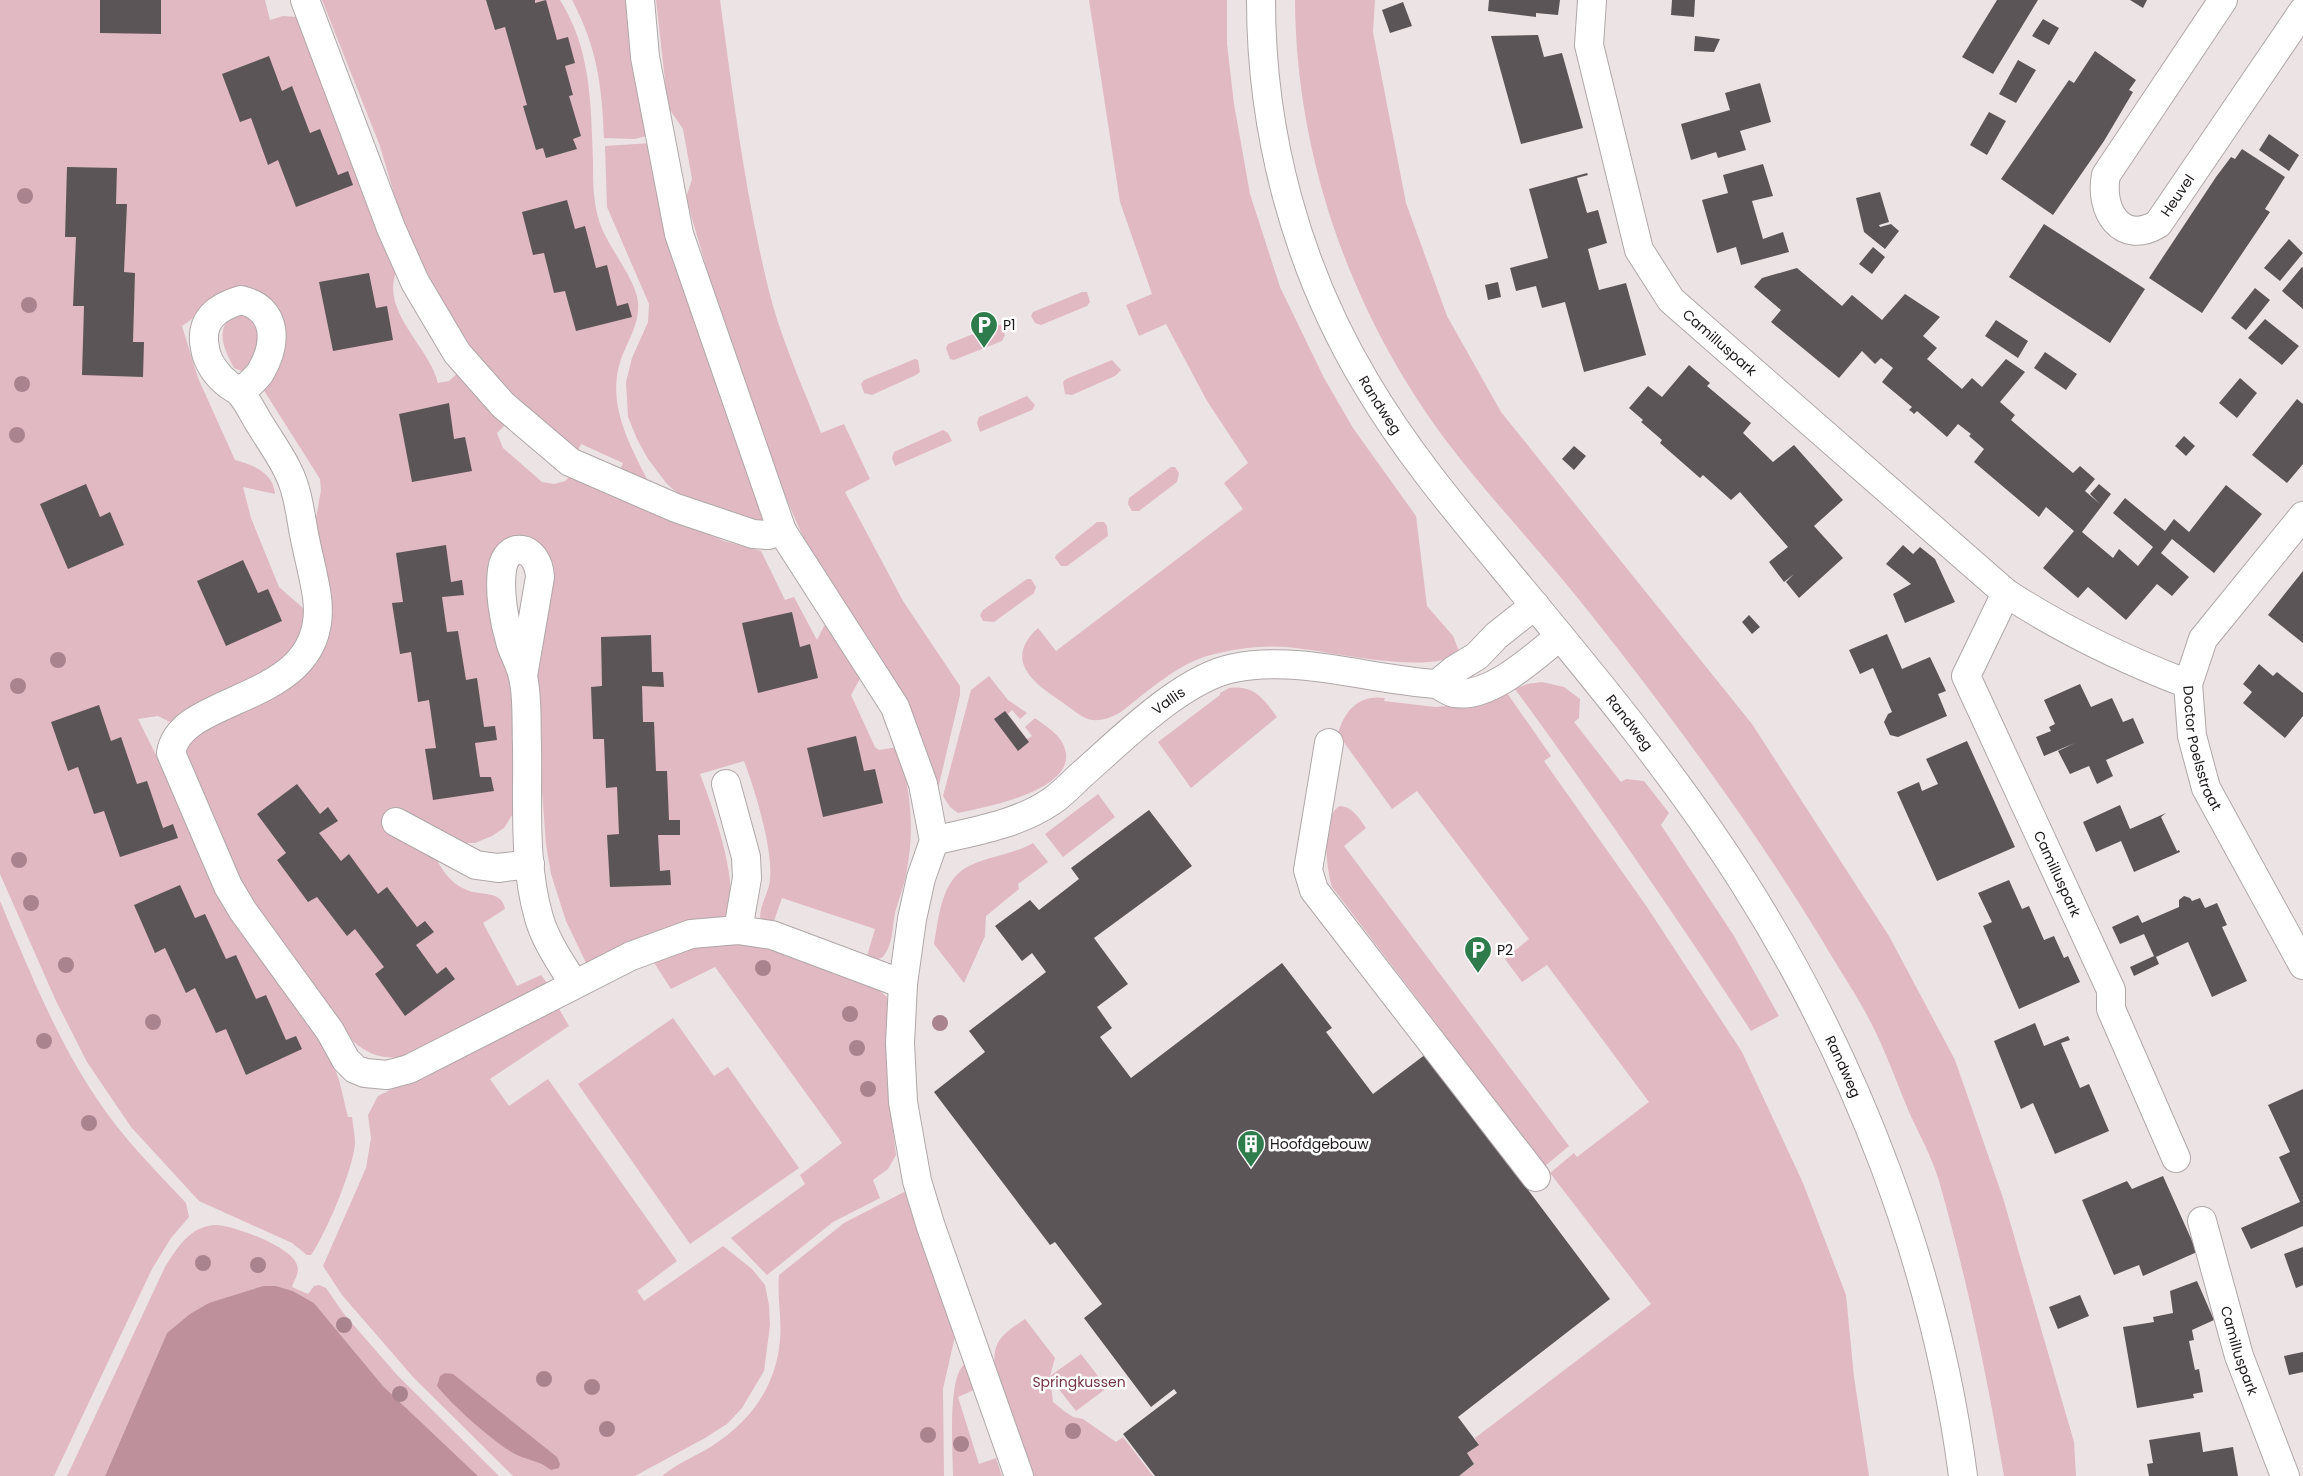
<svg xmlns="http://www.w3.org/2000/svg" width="2303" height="1476" font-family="Poppins,sans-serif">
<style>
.green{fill:#e1b9c2}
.water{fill:#be909b}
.building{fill:#5c5557}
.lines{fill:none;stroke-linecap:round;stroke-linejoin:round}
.minor-casing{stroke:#afa7a8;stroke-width:30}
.major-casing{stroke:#afa7a8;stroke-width:30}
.minor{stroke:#fff;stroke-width:28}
.major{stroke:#fff;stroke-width:28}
.tree{fill:#a9848f}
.labels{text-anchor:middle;stroke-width:5;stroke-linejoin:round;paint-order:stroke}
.street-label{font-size:14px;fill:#1b1819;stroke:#fff}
.poi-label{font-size:14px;fill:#1b1819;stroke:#fff;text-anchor:start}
.park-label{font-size:14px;fill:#733648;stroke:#fff}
</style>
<rect width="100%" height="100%" fill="#ece3e5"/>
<path class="green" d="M0,0h265l5,20 13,-4 15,1 98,255c-15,41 33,74 42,111l11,-2 10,-9 47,52 -9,9 6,15 39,34 12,2 11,-3 5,-5 154,65 37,10 24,49 9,-3 23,43 7,-14 4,-3 33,54 -10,18 24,52 4,3 19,-3c12,40 17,80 9,122 -2,15 -8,29 -12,44 -3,16 -2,31 -12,44l-9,4 -8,-2 9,-30 -93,-31 -10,29 -11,-4c-4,-16 8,-28 9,-44 3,-30 -15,-89 -26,-118l-44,13c11,29 45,120 24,146l-49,6 -17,5 -70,36 -22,-46 -15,-47 -5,-29 -11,-152 2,-52 -15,-100 -25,83 17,80v108l-10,16 -12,8 -17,7h-20l-18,17c6,12 16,25 30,30 14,6 35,0 38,19l-22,14 34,63 24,-11 6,8 -3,8 -143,66c-19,2 -34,-3 -48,-16l-114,-159 -54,-126 3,-12 12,-13 66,-36 62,-101 -12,-76 5,-28 -1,-11 -57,-90 19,-52 -59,-40 -41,29 16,52 37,82c18,5 38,12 40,34l-32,-7 8,31 28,69 24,21 4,11 -22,44 -115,59 -12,-6 -20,3 32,64 160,273 9,24 9,37h4c1,9 3,18 3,27 -2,25 -29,90 -44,111h-4l-15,-12 -93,-42 -68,-74 -44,-65 -31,-61 -56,-127z
M322,0h238c31,49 31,104 33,161 0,18 0,38 5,56 7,28 37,59 40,85 2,21 -10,38 -17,57 -15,44 8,84 27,122l-29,-8 4,-10 -42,-19 -5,11 -11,-7 -70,-70 -29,-36 -23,-34 -39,-80 -24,-82z
M572,0h60l18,135 -15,4 -31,-1c-2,-52 -7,-91 -32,-138z
M656,0h64c13,96 25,193 48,287 12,50 34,98 53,146l23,-9 26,55 -25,13 58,109 57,85v9l-22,94 -131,-243 -46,-105 -18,-48 -57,-195 6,-19 -9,-50 -15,-22z
M1089,0h138v44l7,60 16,90 30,93 44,91 29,50 63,88 11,90 26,30 7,18c-36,21 -130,-3 -173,-7 -25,-2 -55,2 -80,9 -32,10 -59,35 -86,56 -9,5 -18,9 -29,8 -11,-2 -21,-12 -30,-18 -29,-19 -59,-42 -24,-74l18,23 187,-142 -19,-26 24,-20 -41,-62 -41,-77 -27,12 -13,-31 26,-11 -32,-92z
M1295,0h80l-2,32 33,171 41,113 54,96 251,312 137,212 66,124 48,138 71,244 2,34h-72c-17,-99 -37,-198 -65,-295 -7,-24 -20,-47 -30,-69 -13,-31 -24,-63 -40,-93 -14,-27 -32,-53 -47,-79 -70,-115 -150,-223 -233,-328 -43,-55 -92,-106 -135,-161 -99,-128 -158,-288 -159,-451z
M651,143l114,376 -8,3 -76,-26 -14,-12 -19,-25 -11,-20 -9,-22 -2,-35 6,-24 16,-36 1,-18 -42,-97 -2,-61z
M1082,292h5l3,10 -3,4 -46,19 -6,-2 -4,-7 2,-4z
M234,312l18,3 11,31 -19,26 -10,-4c-11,-21 -19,-37 0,-56z
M996,325h6l3,10 -3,6 -48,19 -4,-1 -4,-11 2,-4z
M915,359l3,1 2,12 -4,3 -44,20 -8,-2 -3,-9 3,-4z
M1112,360l9,10 -6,6 -43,19 -7,-1 -2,-12 3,-3z
M1027,396l8,9 -3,5 -52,22 -3,-9 2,-6z
M943,430l5,3 4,8 -57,25 -3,-8 2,-6z
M1171,467h4l4,6 -2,9 -38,29h-7l-4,-7 1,-6z
M1097,522h7l3,4 1,10 -41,30h-6l-6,-8 1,-3z
M1027,579h4l5,8 -2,6 -40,29 -11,-1 -3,-6 3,-5z
M989,676l19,24 19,13 -7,6 -8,-9 -4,4 19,25 5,-3 -7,-9 10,-9c9,7 23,15 28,26 22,45 -77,63 -105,69l-8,-6 -7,-11 28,-106z
M1542,682l22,5 16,12 -1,19 -5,4 47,60 5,-3 18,2 25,32 -8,12 73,111 45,80 -28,15c-76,-116 -154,-230 -236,-342l12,-5z
M1229,688c25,-3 34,10 48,29l-86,71 -33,-46 62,-47v-2z
M1507,693l44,63 -7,5 103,146 95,145 61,131 43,112 8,82 15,99h-410l15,-12 -7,-11 11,-8 -3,-7 176,-134 -101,-131 24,-20 3,4 72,-55 -102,-137 -25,17 -17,-23 24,-20 -112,-148 -25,18 -54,-75c6,-23 21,-40 47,-36l-1,3 51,6 24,-2z
M1098,794l17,23 -52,40 -18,-23z
M1340,806c13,1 19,12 26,22l-22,18 225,300 -24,20 -213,-279c-6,-19 -12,-71 8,-81z
M1033,843l15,19 -30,22 1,5 -33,27 -1,20 -21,47 -30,-39c5,-27 7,-66 37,-79 20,-9 43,-11 62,-22z
M0,901c28,67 56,137 97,198 25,38 58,71 89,104l3,14 -18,21 -19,31 -98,207h-54z
M717,942l47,5 110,39 13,11 3,12 -3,72 9,74 -8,14 -15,11 7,18 -47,24 -66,53 -36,-37 74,-54 -5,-9 42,-32 -127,-176 -44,22 -18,-28 43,-16z
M558,1007l11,19 -79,53 19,27 39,-27 129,182 -40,30 7,10 79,-55 29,23 13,16 4,20 1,20 -6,46 -22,37 -15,16 -22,14 -70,38h-122l-100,-99 -71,-82 -19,-29 43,-98 5,-30 -3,-23 10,-19z
M673,1018l41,58 14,-9 71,101 -109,76 -112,-160z
M906,1191l49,145 -12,53 1,87h-282c14,-12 34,-20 50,-30 38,-24 64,-59 68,-106 2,-21 -3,-43 -1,-65l65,-52z
M215,1225c18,0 77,22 82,40 3,8 -3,15 -5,22l16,7 6,-8 5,-1 7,3 18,26 54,62 101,100h-21l-95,-90 -69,-83 -21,-12 -17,-5h-12l-29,9 -68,38 -62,143h-38l98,-209c13,-20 24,-40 50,-42z
M1025,1319l30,39 -5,18 31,-22 26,34 -31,23 -26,-33 3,24 11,9 9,6 10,2 33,23 7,-5 30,39h-122l-36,-104c-3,-31 5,-36 30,-53z
M965,1364l9,26 -16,7 21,67 17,-6 6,18h-49c0,-21 -6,-101 12,-112z"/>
<path class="water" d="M263,1286h13l17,5 21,12 69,83 95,90h-373l62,-143 23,-19 19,-11z
M445,1373l8,1 104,83 3,7 -1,4 -8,2c-12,-10 -26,-10 -38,-17 -23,-14 -60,-47 -76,-67l3,-10z"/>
<path class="building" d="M100,0h61v34l-61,-1z
M486,0h49v3l11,-3 11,40 11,-3 7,26 -10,3 8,29 -4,1 12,40 -8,3 4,10 -31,9 -3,-10 -7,2 -13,-44 4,-1 -22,-78 -10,3z
M1489,0h71l-2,15 -22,-2v4l-48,-6z
M1672,0h23l-1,17 -23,-2z
M1997,0h41l-45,74 -31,-17z
M2130,0h17l-4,8z
M1403,2l9,24 -22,7 -8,-23z
M2043,19l16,9 -10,17 -17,-9z
M1538,35l6,22 18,-4 21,75 -62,16 -30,-108z
M1695,36l25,3 -6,13 -20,-1z
M2095,51l41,29 -7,10 4,2 -29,49 -51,74 -52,-36 68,-99 5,3z
M269,56l13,35 10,-5 18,47 10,-4 18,46 10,-4 5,14 -57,22 -18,-47 -10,5 -17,-47 -11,4 -18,-48z
M2018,60l18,10 -20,33 -17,-9z
M1760,83l11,39 -31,9 6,19 -28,8 -2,-6 -25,8 -10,-36 49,-14 -5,-17z
M1989,112l17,9 -19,34 -17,-10z
M2269,134l30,21 -10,16 -30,-21z
M2242,149l43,28 -20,32 5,3 -68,101 -53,-35 67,-101 15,-20 4,2z
M1763,164l10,32 -21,5 11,38 20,-7 6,20 -48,13 -5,-18 -19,6 -15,-53 26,-7 -5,-18z
M67,167l50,1 -1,36h11l-3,68 11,1 -2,69h11l-1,35 -61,-2 2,-69h-11l3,-69h-11z
M1587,173l1,2 -11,3 10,35 11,-3 9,33 -19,6 11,41 27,-7 20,72 -62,17 -19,-70 -23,6 -6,-22 -20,5 -6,-23 38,-10 -19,-69z
M1880,192l9,30 -10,3 1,2 11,-3 8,7 -14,18 -21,-17 -8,-34z
M567,200l8,29 10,-3 11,42 11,-3 10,41 11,-3 4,14 -56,14 -11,-40 -11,2 -10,-40 -11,2 -11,-43z
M2044,224l101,65 -35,54 -101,-66z
M2289,239l14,14 -23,28 -16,-13z
M1873,247l12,10 -13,17 -13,-10z
M2302,267l1,1v41l-21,-18z
M1797,268l45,38 10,-11 30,25 23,-26 35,23 -17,19 14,12 -10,11 35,30 10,-11 10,9 24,-28 19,13 -25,30 15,13 -4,5 62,53 7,-7 15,13 -10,12 15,13 -10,-10 9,-10 12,10 -29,38 31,26 6,-9 19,17 15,-19 -40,-34 12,-15 40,33 9,-12 15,13 37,-47 36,29 -48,59 -42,-34 -11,14 28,24 -17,19 -15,-12 -31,36 -38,-33 -10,11 -35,-30 31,-37 -28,-24 -7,10 -65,-55 10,-13 -15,-13 2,-2 -13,-10 -11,13 -30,-26 -3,3 -2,-2 -3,-2 3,-3 -30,-25 11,-14 -12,-10 -6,6 -13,-13 -23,27 -68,-56 10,-12 -27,-23 8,-9z
M369,273l7,35 11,-2 6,34 -60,11 -14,-69z
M1498,282l3,15 -13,3 -3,-15z
M2255,288l15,12 -24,30 -15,-12z
M2265,319l34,27 -17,19 -34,-27z
M1996,320l32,21 -10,17 -33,-22z
M2045,352l32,22 -11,16 -32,-22z
M1689,365l21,18 -3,3 44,37 -8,10 30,29 21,-17 49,55 -29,26 29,32 -44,40 -13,-16 8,-8 -10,8 -15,-20 19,-15 -48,-55 -9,8 -28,-25 -3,3 -40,-35 2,-3 -21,-18 2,-2 -14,-12 19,-22 14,11z
M2240,378l17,15 -20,25 -18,-15z
M2297,399l6,5v60l-16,19 -35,-28z
M449,403l5,36 11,-2 7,34 -60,11 -13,-68z
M2184,436l11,10 -9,10 -11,-10z
M1574,446l12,10 -12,14 -12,-11z
M86,484l14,33 10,-5 14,33 -56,24 -28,-65z
M446,545l5,37 11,-2 2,15 -22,2 5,35 11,-1 8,49 11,-2 7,49 11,-1 2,14 -22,3 5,34h11l3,14 -61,9 -8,-51 11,-1 -7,-48 -11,2 -7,-50 -11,2 -8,-51 11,-1 -7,-49z
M1903,545l10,9 7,-7 15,12 20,43 -50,21 -12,-29 18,-10 -25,-20z
M243,560l15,33 10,-4 14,32 -56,25 -29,-65z
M2303,571v72l-35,-28z
M792,612l8,35 10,-3 8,34 -60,15 -16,-70z
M1749,615l11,12 -8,7 -10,-12z
M1887,634l15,35 28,-12 16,34 -8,3 9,22 -49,21 -8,-2 -6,-13 4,-8 4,-2 -19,-44 -13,6 -11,-24z
M651,635l1,37h11l1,15 -22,-1 1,36h11l2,49h11l2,49h11v15h-22l2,36 10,-1 1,15 -61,2 -3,-52 12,-1 -2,-47 -11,1 -2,-49h-11l-2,-52 11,-1 -1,-49z
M2259,664l14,12 4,-4 26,21v23l-18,22 -42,-35 9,-11 -9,-8z
M2080,684l11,23 21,-9 11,24 10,-4 11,25 -38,17 7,16 -16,8 -8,-18 -19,8 -12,-23 17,-8 -31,13 -8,-19 15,-6 -2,-4 6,-3 -11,-24z
M99,705l12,36 10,-4 16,47 10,-3 16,47 10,-4 5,14 -58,19 -16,-46 -10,3 -16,-47 -10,4 -17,-49z
M1005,711l24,31 -11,9 -24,-32z
M856,736l8,35 11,-2 8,34 -60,14 -16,-69z
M1967,741l48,106 -78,34 -40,-89 22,-10 3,9 16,-7 -12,-25z
M297,784l23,30 8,-7 10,14 -19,12 22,28 8,-7 29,40 9,-7 30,40 8,-6 9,11 -18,13 21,29 9,-7 9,12 -50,37 -30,-42 9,-7 -29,-38 -8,7 -30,-39 -9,5 -31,-42 9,-7 -29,-39z
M2120,805l10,24 36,-16 -5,4 16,34 2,-1 1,2 -46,20 -13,-31 -25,11 -13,-30z
M1149,810l43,56 -98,72 34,46 -31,23 15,21 -12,9 31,41 151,-115 50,65 -6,4 47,62 53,-40 184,245 -152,118 21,28 -12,8 7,11 -15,12h-304l-32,-42 54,-41 -3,-4 -23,18 -67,-89 18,-14 -47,-62 -5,3 -116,-153 51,-40 -16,-21 77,-59 -14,-19 -10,8 -27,-35 35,-26 9,10 40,-31 -8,-11z
M2009,880l13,29 7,-3 15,34 10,-4 10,22 4,-2 12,26 -61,27 -36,-83 9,-4 -14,-29z
M180,885l15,33 10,-4 21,45 10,-4 20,44 10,-4 20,45 10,-4 6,13 -56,26 -20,-46 -10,4 -21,-45 -9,5 -21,-45 -10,5 -21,-48z
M2184,896l6,2 2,3 8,-3 5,10 12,-5 10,22 -5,2 25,54 -35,16 -24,-55 -32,15 3,7 -25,12 -4,-9 24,-11 -10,-22 -24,10 -8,-17 26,-12 4,8 37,-16v-7z
M2035,1023l9,23 24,-10 2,4 -9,3 19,45 9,-4 20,47 -54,23 -22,-51 -12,6 -27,-68z
M2303,1089v137l-52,23 -10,-21 59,-26 -21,-45 11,-5 -22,-47z
M2163,1176l34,76 -54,24 -4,-11 -25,10 -32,-75 45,-19 5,8z
M2303,1247v38l-7,3 -12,-34z
M2197,1281l17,39 -22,10 2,10 -5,1 6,29 4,-1 4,23 -10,2 1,4 -57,10 -14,-81 31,-5 -1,-5 20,-4 -3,-22z
M2080,1295l9,21 -31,13 -9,-22z
M2303,1352v20l-14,3 -5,-19z
M2200,1432l3,20 30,-5 5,29h-89l-2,-12 6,-1 -4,-23z"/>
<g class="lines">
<defs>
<g id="minor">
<path d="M305,0l86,228 24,54 42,71 46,52 67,57 106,46 77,26 15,1 14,-4"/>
<path d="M640,0l5,57 34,177 103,297 113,176 28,77 11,57 -13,37 -9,41 -9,65 -3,59 3,59 14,79 14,46 88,249"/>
<path id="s1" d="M1592,0l-3,45 50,205 32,50 335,293c57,37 119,67 182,91"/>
<path id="s2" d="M2223,0l-117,175c-7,35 15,71 52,49l145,-213"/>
<path d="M240,393c7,-7 15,-13 20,-20 17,-28 19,-64 -19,-73 -24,7 -42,20 -36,48 2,14 12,28 24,37 4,3 9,5 12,9 8,9 13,22 20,32 9,15 20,30 27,45 10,20 12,42 16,63 4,21 10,42 13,63 14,109 -137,94 -146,156l57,133 15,25 87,120 16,29 9,9 10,4 22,2 22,-6 222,-113 60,-22 47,-4 34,5 131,49"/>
<path id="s3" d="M2303,516l-100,123 -15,45 4,52 14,52 97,177"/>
<path id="s4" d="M2006,593l-40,83 145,314v19l65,149"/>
<path d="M523,676l17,-99c-2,-33 -34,-37 -38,-7 -3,22 2,51 8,71 3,12 11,24 13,36 5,21 3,46 4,68 1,56 -4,118 12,173 7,24 22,45 35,66"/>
<path d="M1437,684l17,-14 23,-14 19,-20 39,-31"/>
<path d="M1329,743l-21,127 6,20 222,287"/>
<path d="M726,784l20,73 1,21 -9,52"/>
<path d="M396,822l80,43 22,3 32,-4"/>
<path id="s5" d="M934,841c39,-10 83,-16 118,-40 10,-7 19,-16 28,-25 40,-35 102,-98 154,-108 67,-13 136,12 203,16 5,3 12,8 17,9 36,6 80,-36 106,-57"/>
<path id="s6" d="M2202,1221l37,135 46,120"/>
</g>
<g id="major">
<path id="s7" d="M1261,0c0,134 36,268 105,383 44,75 101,140 156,207 78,94 157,190 222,293 112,177 192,385 219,593"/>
</g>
</defs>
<use href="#minor" class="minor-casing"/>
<use href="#major" class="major-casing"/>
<use href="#minor" class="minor"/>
<use href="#major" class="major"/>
</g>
<g class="tree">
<circle cx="25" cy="196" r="8"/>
<circle cx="29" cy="305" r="8"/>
<circle cx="22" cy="384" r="8"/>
<circle cx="17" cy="435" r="8"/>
<circle cx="58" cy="660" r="8"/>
<circle cx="18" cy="686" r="8"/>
<circle cx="19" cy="860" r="8"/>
<circle cx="31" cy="903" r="8"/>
<circle cx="66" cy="965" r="8"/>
<circle cx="763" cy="968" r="8"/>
<circle cx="850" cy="1014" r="8"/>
<circle cx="153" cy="1022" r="8"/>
<circle cx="940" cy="1023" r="8"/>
<circle cx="44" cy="1041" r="8"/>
<circle cx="857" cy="1048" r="8"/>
<circle cx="868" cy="1089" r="8"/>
<circle cx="89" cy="1123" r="8"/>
<circle cx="203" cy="1263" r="8"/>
<circle cx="258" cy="1265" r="8"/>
<circle cx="344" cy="1325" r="8"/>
<circle cx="544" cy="1379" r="8"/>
<circle cx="592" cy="1387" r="8"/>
<circle cx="400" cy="1394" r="8"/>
<circle cx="607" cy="1429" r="8"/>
<circle cx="1073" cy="1431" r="8"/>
<circle cx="928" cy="1435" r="8"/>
<circle cx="961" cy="1444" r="8"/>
</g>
<defs>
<symbol id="parking-pin" viewBox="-11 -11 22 30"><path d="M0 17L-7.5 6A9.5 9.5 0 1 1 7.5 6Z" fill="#2e7c4c" stroke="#fff"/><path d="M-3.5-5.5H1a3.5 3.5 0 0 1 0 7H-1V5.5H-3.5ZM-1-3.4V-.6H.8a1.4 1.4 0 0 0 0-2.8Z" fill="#fff"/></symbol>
<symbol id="building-pin" viewBox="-11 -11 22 30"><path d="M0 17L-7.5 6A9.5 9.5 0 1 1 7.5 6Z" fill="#2e7c4c" stroke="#fff"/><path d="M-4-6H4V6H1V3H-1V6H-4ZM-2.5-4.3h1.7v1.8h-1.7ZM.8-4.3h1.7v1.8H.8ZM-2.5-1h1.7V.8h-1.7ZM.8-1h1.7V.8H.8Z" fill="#fff"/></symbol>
</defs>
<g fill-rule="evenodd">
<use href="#parking-pin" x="968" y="309" width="32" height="43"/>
<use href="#parking-pin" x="1462" y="934" width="32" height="43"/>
<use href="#building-pin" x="1235" y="1128" width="32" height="43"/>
</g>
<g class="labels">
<g class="street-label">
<text dy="5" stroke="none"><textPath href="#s2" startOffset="340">Heuvel</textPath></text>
<text dy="5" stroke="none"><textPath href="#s1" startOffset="380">Camilluspark</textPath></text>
<text dy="5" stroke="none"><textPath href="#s7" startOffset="428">Randweg</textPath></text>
<text dy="5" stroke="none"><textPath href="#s5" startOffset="279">Vallis</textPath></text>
<text dy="5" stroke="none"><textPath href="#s7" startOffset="832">Randweg</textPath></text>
<text dy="5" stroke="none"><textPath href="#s3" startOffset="272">Doctor Poelsstraat</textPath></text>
<text dy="5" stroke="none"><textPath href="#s4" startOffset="310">Camilluspark</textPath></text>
<text dy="5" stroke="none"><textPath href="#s7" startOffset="1238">Randweg</textPath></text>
<text dy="5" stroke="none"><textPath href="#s6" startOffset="135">Camilluspark</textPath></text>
</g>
<g class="poi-label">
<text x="1003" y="330">P1</text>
<text x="1497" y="955">P2</text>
<text x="1270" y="1149">Hoofdgebouw</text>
</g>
<g class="park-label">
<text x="1079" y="1387">Springkussen</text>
</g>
</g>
</svg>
